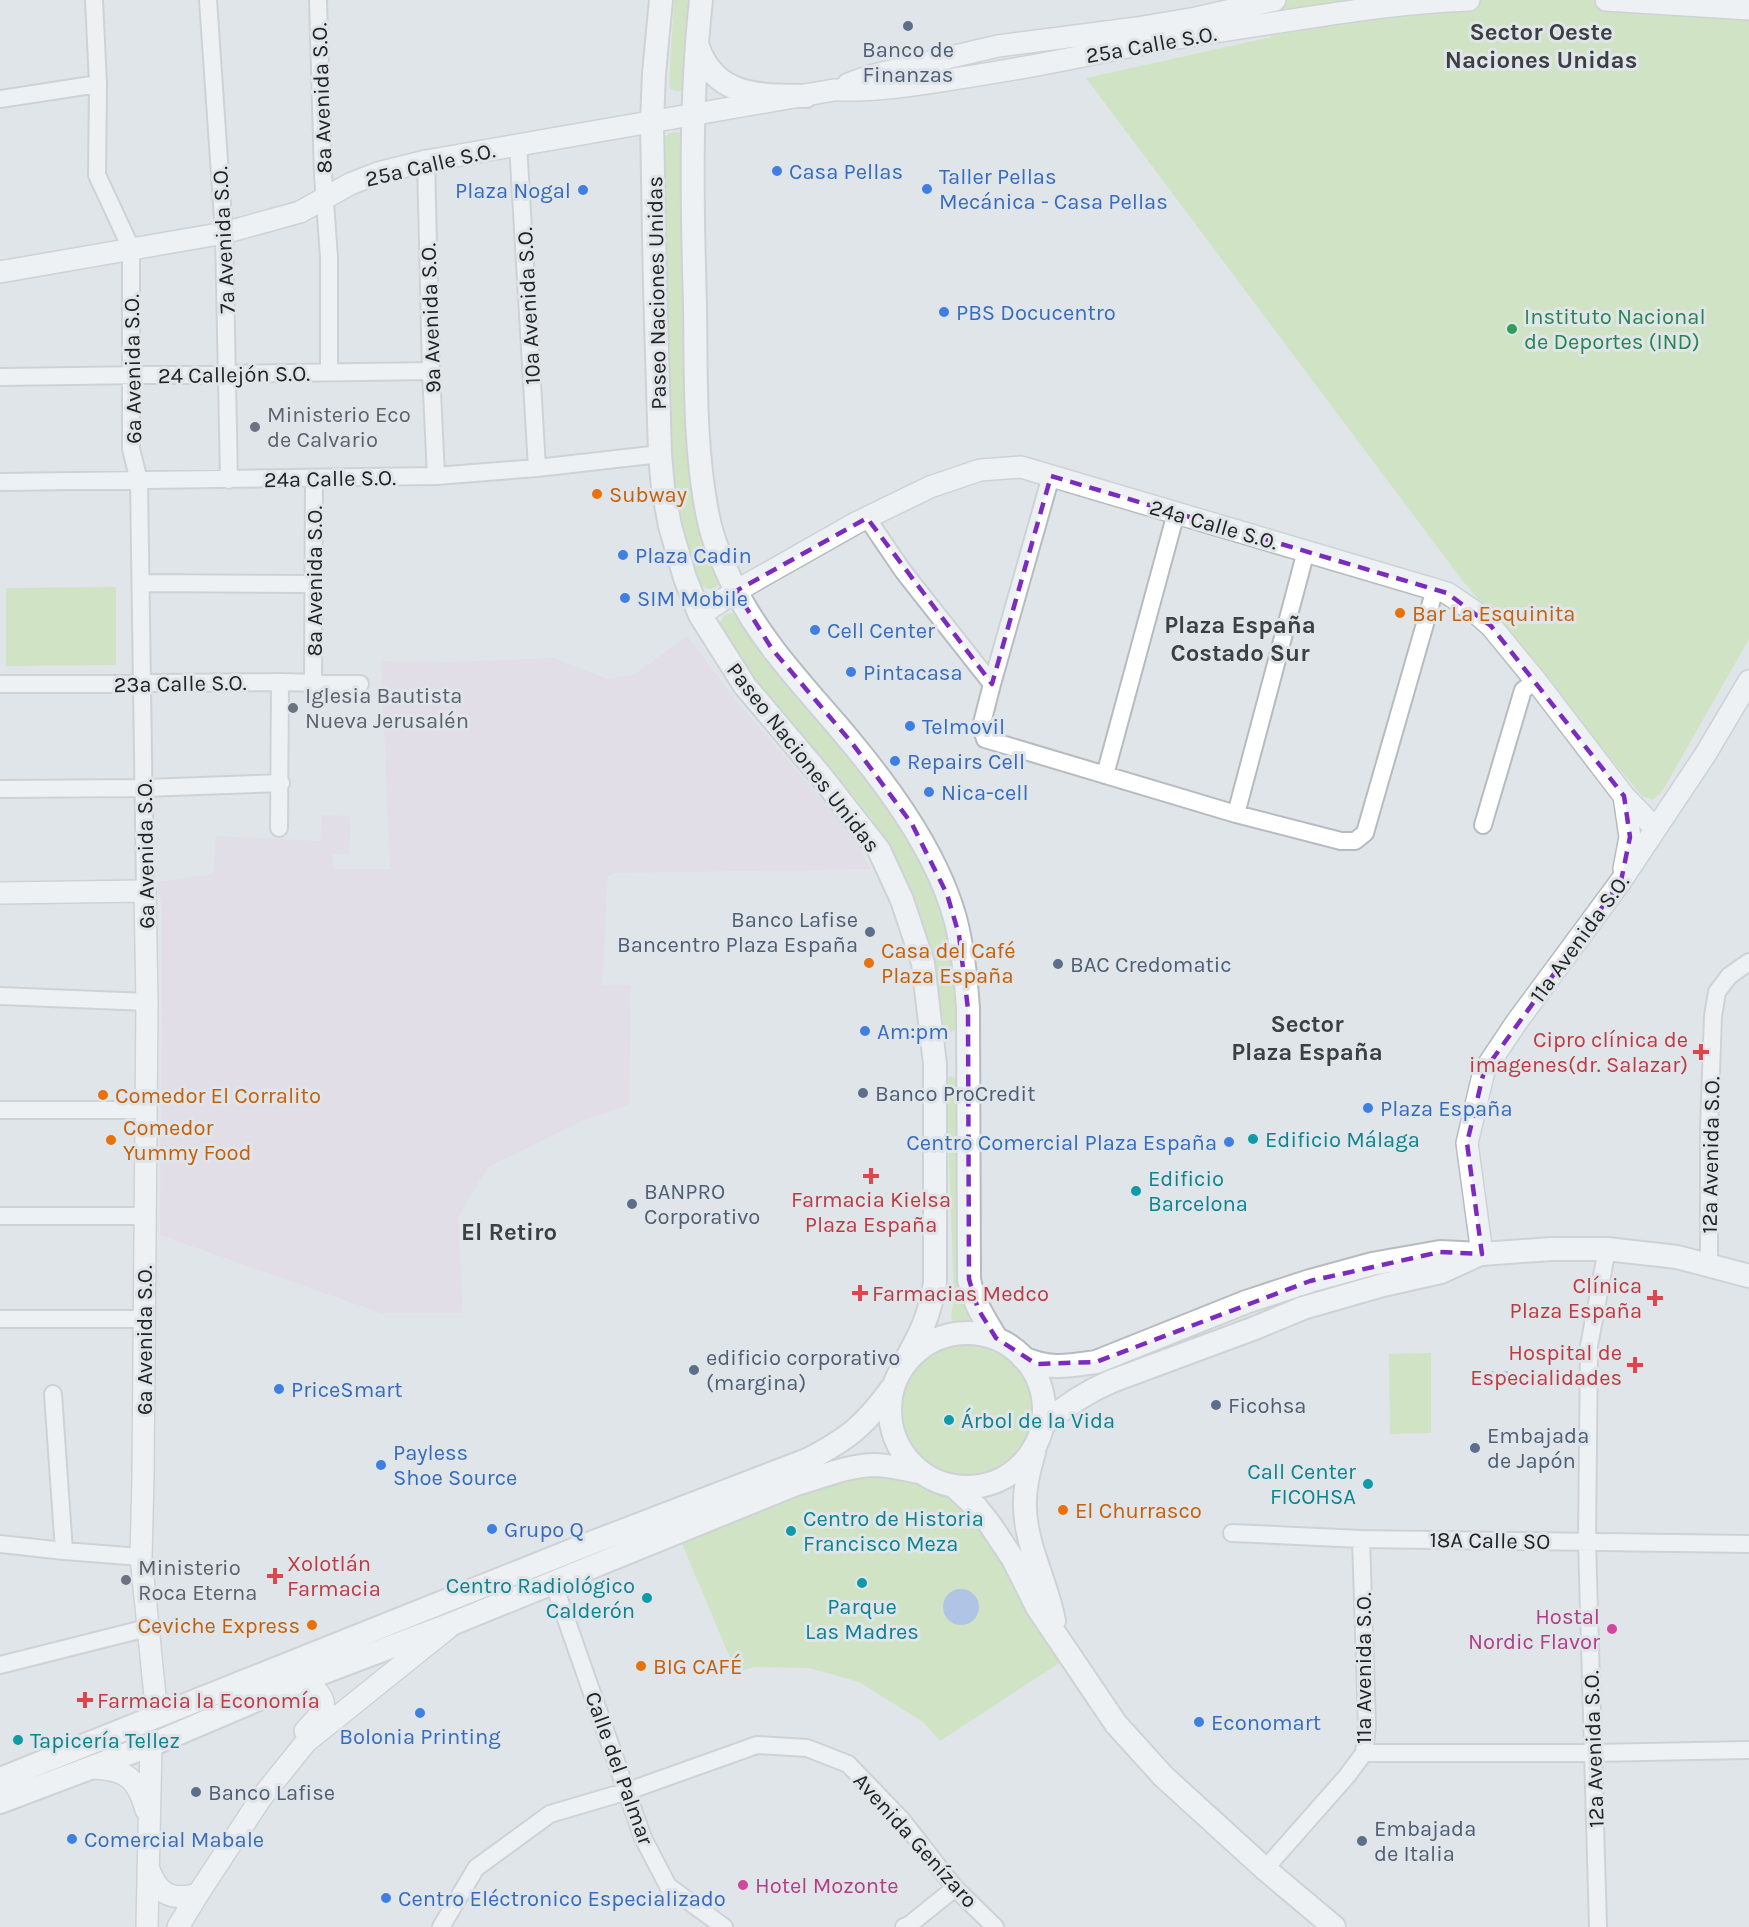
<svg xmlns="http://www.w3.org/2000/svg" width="1749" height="1927" font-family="Karla,sans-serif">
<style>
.medical{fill:#e5d4e5}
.green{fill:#bce197}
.water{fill:#769ddf}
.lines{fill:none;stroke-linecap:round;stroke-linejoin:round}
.minor-casing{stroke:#b6bbbf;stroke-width:20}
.tertiary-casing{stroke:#b6bbbf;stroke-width:24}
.secondary-casing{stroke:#b6bbbf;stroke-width:26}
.minor{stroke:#fff;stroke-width:16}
.tertiary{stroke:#fff;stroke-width:21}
.secondary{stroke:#fff;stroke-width:22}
.marked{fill:none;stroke:#7b2cbf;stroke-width:4.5;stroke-dasharray:12 8;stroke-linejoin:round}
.service-dot{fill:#5c6f8a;stroke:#e0e5e9;stroke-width:2}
.shop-dot{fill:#3f7fe0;stroke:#e0e5e9;stroke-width:2}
.leisure-dot{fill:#2e9e5b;stroke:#e0e5e9;stroke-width:2}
.worship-dot{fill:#6b7280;stroke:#e0e5e9;stroke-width:2}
.food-dot{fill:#e8710a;stroke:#e0e5e9;stroke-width:2}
.health-dot{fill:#e0444e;stroke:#e0e5e9;stroke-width:2}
.culture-dot{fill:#0f9aa8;stroke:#e0e5e9;stroke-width:2}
.hotel-dot{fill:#d1479c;stroke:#e0e5e9;stroke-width:2}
.labels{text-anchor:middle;stroke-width:6;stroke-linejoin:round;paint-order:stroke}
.street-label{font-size:22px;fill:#212324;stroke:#e0e5e9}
.service-label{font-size:22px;fill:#4e5e75;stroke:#e0e5e9;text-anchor:start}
.shop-label{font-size:22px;fill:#366cbe;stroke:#e0e5e9;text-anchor:start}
.leisure-label{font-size:22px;fill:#27864d;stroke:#e0e5e9;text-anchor:start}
.worship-label{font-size:22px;fill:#5b616d;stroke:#e0e5e9;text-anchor:start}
.food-label{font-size:22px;fill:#c56008;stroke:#e0e5e9;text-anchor:start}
.health-label{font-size:22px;fill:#be3a42;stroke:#e0e5e9;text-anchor:end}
.culture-label{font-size:22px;fill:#0d838f;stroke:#e0e5e9;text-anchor:start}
.hotel-label{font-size:22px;fill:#b23c85;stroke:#e0e5e9;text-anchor:end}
.neighbourhood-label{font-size:24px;font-weight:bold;fill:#3c4043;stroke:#e0e5e9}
</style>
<rect width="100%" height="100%" fill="#e0e5e9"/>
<path class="medical" d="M687,636l48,63 118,137 18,33 -254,4 -9,3 -6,109 29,1 -2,119 -43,14 -98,48 -30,50 5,96h-82l-221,-78 2,-328 -5,-25 56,-8 3,-38 104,5 2,-26 29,1 -2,38h-17l1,15h57l-9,-208 66,1 107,-4 53,21 28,-5z"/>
<path class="green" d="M674,0h23l-13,90 -7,1 -7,-2 -1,-5z
M1268,0h481v639l-86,151 -10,10 -11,-4 -180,-216 -376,-502 185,-41 -1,-23 -2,-1 1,-2z
M674,132l7,1 5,4 8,324 27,121c-23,28 -36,-37 -39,-51 -16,-62 -15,-128 -16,-192 -1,-67 -2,-134 -2,-201l5,-5z
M116,587v78l-110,1v-78z
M731,613l7,2 150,183 44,78 23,76 1,78 -7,3 -4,-3 -15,-81 -11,-39 -24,-52 -23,-39 -28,-35 -86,-94 -35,-56 -3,-11 4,-8z
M951,1076l6,4 7,219 9,20 -2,2 -18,1 -2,-4 3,-22 -8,-215 2,-3z
M899 1410a67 67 0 1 1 134 0a67 67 0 1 1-134 0Z
M1431,1353v80l-41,1 -1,-80z
M844,1469l75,3 17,10 19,5 115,169 -130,85 -17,-19 -64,-40 -50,-14 -55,-1 -18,5 -59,-140z"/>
<path class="water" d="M1476,1371h32v15h-32z
M943 1607a18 18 0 1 1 36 0a18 18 0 1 1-36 0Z"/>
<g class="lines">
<defs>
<path id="minor" d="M94,0l4,84 -1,91 34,73v201l8,32 6,410
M208,0l16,233 5,247
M318,0l5,175 6,82v115
M0,99l98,-15
M518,144l19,324
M426,161l5,210 5,105
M0,377l431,-6
M0,482l436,-6 101,-8 123,-14
M867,518l36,53 89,113 -11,43 4,12 251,75 105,27h14l10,-8 70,-244
M141,583l173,1
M0,684l280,-2 80,2
M313,684l1,-205
M992,684l59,-208
M1105,775l71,-262
M0,789l144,-1 137,-5
M1236,814l70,-263
M1483,825l40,-135 13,-9
M279,828l1,-146
M0,996l147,6
M0,1110h145
M0,1216h145
M1709,1265v-137l4,-112 4,-24 12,-16 20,-14
M0,1319h144
M53,1394l11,157
M1232,1533l129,6 388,5
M0,1544l64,7 77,6
M553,1582l90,256 25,48 56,41
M0,1665l147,-37
M1364,1753h229l156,-3
M1265,1869l82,-93 17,-23 3,-27 -6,-187
M441,1927l35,-59 74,-54 78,-23 129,-46 50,3 41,16 53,55 54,69 40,39
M904,1927l5,-2 46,-37
M1598,1927l-11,-386 2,-195 18,-97"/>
<path id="tertiary" d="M1606,0l143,9
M848,84l22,-8 128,-30 139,-18 59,-10 79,-18
M0,272l224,-39 76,-21 50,-28 28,-11 48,-12 408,-71c43,1 84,-5 126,-12 53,-8 105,-18 157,-29 58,-12 117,-20 175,-29 59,-9 118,-18 177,-20
M700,615l36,-24 120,-68 74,-36 50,-17 41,-3 426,126 28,19 16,14 45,55 88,115 31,32
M1624,869l6,-32 -6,-41
M0,893l145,-2 2,111 -4,474 -2,81 16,159
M1482,1254l-15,-111 17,-72 32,-48 105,-142 84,-126 44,-74
M305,1731c24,-25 25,-27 1,-52
M91,1768c34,1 46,9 55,42
M148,1867c9,26 22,35 50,27
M147,1927l4,-182
M178,1927l20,-33 63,-96 45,-56 142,-114"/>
<path id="secondary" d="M661,0l-7,73 -2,49 3,166 5,166 3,34 7,38 15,52 15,37 45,71 76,90 58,74 23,50 21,63 12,101v219c-6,36 -16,53 -33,84
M701,0c-11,101 -9,203 -6,305 1,71 -1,143 13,212 5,25 16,49 27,72 25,50 64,92 101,135 47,55 99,123 119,194 8,30 11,60 13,91l1,270c4,23 15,39 27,59
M698,47c18,51 62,48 108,49
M890 1410a77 77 0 1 1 154 0a77 77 0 1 1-154 0Z
M1023,1358c27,12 45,8 73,4l150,-60 64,-21 62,-17 68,-12 42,2 69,-5h56l70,8 72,19
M1044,1424c21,-18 42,-32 68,-43l143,-53 48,-20 80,-23 58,-13 37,-17
M1034,1452c-5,18 -10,37 -9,56 1,39 22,75 29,113
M955,1487l22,21 12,15 24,36 24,48 79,117 47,52 102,93 69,58
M0,1779l578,-231 229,-88c41,-21 57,-34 85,-72
M0,1802l151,-57 155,-66 148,-56 342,-139c25,-7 51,-18 77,-19 15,0 31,4 46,7"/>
</defs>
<use href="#minor" class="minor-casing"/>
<use href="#tertiary" class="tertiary-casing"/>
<use href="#secondary" class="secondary-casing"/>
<use href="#minor" class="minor"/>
<use href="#tertiary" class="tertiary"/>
<use href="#secondary" class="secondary"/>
</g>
<path d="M0 0H1749V1927H0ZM1051,476l396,117 44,33 133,170 6,41 -9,44 -137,190 -17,72 15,111 -42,-2 -130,29 -214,81 -60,2 -40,-26 -18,-29 -9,-30 -1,-270 -9,-74 -12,-41 -35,-70 -60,-81 -80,-94 -36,-58 131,-73 125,166z" fill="#e0e5e9" fill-opacity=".55" fill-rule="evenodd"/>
<path class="marked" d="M1051,476l396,117 44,33 133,170 6,41 -9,44 -137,190 -17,72 15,111 -42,-2 -130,29 -214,81 -60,2 -40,-26 -18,-29 -9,-30 -1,-270 -9,-74 -12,-41 -35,-70 -60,-81 -80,-94 -36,-58 131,-73 125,166z"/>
<g class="service-dot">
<circle cx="908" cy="26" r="6"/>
<circle cx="870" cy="932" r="6"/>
<circle cx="1058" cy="964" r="6"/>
<circle cx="863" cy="1093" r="6"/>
<circle cx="632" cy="1204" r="6"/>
<circle cx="694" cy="1370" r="6"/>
<circle cx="1216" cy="1405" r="6"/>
<circle cx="1475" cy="1448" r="6"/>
<circle cx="196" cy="1792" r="6"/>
<circle cx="1362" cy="1841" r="6"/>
</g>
<g class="shop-dot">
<circle cx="777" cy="171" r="6"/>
<circle cx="927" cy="189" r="6"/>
<circle cx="583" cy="190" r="6"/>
<circle cx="944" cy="312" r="6"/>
<circle cx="623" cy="555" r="6"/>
<circle cx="625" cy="598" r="6"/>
<circle cx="815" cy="630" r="6"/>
<circle cx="851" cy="672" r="6"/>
<circle cx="910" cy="726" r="6"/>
<circle cx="895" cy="761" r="6"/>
<circle cx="929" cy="792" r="6"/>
<circle cx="865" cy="1031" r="6"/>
<circle cx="1368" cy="1108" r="6"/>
<circle cx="1229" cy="1142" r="6"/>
<circle cx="279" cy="1389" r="6"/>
<circle cx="381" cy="1465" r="6"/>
<circle cx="492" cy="1529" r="6"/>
<circle cx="420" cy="1713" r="6"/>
<circle cx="1199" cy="1722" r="6"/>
<circle cx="72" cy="1839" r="6"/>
<circle cx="386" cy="1898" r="6"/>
</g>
<circle class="leisure-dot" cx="1512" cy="329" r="6"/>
<g class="worship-dot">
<circle cx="255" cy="427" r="6"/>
<circle cx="293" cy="708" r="6"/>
<circle cx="126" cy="1580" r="6"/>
</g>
<g class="food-dot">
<circle cx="597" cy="494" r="6"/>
<circle cx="1400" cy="613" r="6"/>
<circle cx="869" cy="963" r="6"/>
<circle cx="103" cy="1095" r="6"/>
<circle cx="111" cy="1140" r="6"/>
<circle cx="1063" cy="1510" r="6"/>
<circle cx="312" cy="1625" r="6"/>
<circle cx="641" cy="1666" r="6"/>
</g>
<g class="health-dot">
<path d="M1698 1043h6v6h6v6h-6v6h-6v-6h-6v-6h6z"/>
<path d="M868 1167h6v6h6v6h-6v6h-6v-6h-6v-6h6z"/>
<path d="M857 1284h6v6h6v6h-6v6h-6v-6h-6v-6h6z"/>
<path d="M1652 1289h6v6h6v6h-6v6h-6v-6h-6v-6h6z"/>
<path d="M1632 1356h6v6h6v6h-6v6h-6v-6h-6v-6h6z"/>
<path d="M272 1567h6v6h6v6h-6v6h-6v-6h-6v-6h6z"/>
<path d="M82 1691h6v6h6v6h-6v6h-6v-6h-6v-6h6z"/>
</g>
<g class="culture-dot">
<circle cx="1253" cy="1139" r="6"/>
<circle cx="1136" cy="1191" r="6"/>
<circle cx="949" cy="1420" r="6"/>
<circle cx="1368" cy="1484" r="6"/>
<circle cx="791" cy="1531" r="6"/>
<circle cx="862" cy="1583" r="6"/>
<circle cx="647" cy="1598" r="6"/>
<circle cx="18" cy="1740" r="6"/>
</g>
<g class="hotel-dot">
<circle cx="1612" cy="1629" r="6"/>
<circle cx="743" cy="1885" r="6"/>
</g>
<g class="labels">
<g class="street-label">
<text transform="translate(1151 44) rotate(-10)" y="8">25a Calle S.O.</text>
<text transform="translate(321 98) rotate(-92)" y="8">8a Avenida S.O.</text>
<text transform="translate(430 164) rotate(-13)" y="8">25a Calle S.O.</text>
<text transform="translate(223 240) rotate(-93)" y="8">7a Avenida S.O.</text>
<text transform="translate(656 293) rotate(-91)" y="8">Paseo Naciones Unidas</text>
<text transform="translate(528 306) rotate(-93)" y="8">10a Avenida S.O.</text>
<text transform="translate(430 318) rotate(-92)" y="8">9a Avenida S.O.</text>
<text transform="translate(132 369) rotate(-91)" y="8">6a Avenida S.O.</text>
<text transform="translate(234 374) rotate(-1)" y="8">24 Callejón S.O.</text>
<text transform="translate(330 478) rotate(-1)" y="8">24a Calle S.O.</text>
<text transform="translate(1214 524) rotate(16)" y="8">24a Calle S.O.</text>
<text transform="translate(314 581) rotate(-90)" y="8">8a Avenida S.O.</text>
<text transform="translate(180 683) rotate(-1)" y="8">23a Calle S.O.</text>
<text transform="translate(804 757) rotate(52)" y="8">Paseo Naciones Unidas</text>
<text transform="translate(145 854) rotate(-91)" y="8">6a Avenida S.O.</text>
<text transform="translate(1579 938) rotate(-54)" y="8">11a Avenida S.O.</text>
<text transform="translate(1710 1155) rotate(-89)" y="8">12a Avenida S.O.</text>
<text transform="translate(144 1340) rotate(-90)" y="8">6a Avenida S.O.</text>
<text transform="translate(1490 1540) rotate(1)" y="8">18A Calle SO</text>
<text transform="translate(1363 1668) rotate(-90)" y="8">11a Avenida S.O.</text>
<text transform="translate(1593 1749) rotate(-92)" y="8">12a Avenida S.O.</text>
<text transform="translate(620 1768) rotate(70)" y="8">Calle del Palmar</text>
<text transform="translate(916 1840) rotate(48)" y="8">Avenida Genízaro</text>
</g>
<g class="service-label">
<text x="908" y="57" text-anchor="middle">Banco de<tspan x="908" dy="25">Finanzas</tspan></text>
<text x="858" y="927" text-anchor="end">Banco Lafise<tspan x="858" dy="25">Bancentro Plaza España</tspan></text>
<text x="1070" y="972">BAC Credomatic</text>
<text x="875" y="1101">Banco ProCredit</text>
<text x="644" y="1199">BANPRO<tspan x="644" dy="25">Corporativo</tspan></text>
<text x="706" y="1365">edificio corporativo<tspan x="706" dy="25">(margina)</tspan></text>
<text x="1228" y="1413">Ficohsa</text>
<text x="1487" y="1443">Embajada<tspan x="1487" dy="25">de Japón</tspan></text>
<text x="208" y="1800">Banco Lafise</text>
<text x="1374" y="1836">Embajada<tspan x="1374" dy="25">de Italia</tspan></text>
</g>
<g class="shop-label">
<text x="789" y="179">Casa Pellas</text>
<text x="939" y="184">Taller Pellas<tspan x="939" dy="25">Mecánica - Casa Pellas</tspan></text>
<text x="571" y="198" text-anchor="end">Plaza Nogal</text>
<text x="956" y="320">PBS Docucentro</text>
<text x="635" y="563">Plaza Cadin</text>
<text x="637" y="606">SIM Mobile</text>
<text x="827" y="638">Cell Center</text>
<text x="863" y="680">Pintacasa</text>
<text x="922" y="734">Telmovil</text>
<text x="907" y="769">Repairs Cell</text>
<text x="941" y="800">Nica-cell</text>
<text x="877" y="1039">Am:pm</text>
<text x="1380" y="1116">Plaza España</text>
<text x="1217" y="1150" text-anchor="end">Centro Comercial Plaza España</text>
<text x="291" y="1397">PriceSmart</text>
<text x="393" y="1460">Payless<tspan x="393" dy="25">Shoe Source</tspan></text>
<text x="504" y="1537">Grupo Q</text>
<text x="1211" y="1730">Economart</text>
<text x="420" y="1744" text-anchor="middle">Bolonia Printing</text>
<text x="84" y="1847">Comercial Mabale</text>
<text x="398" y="1906">Centro Eléctronico Especializado</text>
</g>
<g class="leisure-label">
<text x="1524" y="324">Instituto Nacional<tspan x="1524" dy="25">de Deportes (IND)</tspan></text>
</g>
<g class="worship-label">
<text x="267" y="422">Ministerio Eco<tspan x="267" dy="25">de Calvario</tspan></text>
<text x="305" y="703">Iglesia Bautista<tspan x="305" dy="25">Nueva Jerusalén</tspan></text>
<text x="138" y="1575">Ministerio<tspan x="138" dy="25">Roca Eterna</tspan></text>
</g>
<g class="food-label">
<text x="609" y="502">Subway</text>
<text x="1412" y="621">Bar La Esquinita</text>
<text x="881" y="958">Casa del Café<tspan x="881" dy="25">Plaza España</tspan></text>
<text x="115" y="1103">Comedor El Corralito</text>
<text x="123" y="1135">Comedor<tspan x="123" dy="25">Yummy Food</tspan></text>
<text x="1075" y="1518">El Churrasco</text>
<text x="300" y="1633" text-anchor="end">Ceviche Express</text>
<text x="653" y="1674">BIG CAFÉ</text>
</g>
<g class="health-label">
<text x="1688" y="1047">Cipro clínica de<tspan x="1688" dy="25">imagenes(dr. Salazar)</tspan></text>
<text x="871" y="1207" text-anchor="middle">Farmacia Kielsa<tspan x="871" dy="25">Plaza España</tspan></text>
<text x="1642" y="1293">Clínica<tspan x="1642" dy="25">Plaza España</tspan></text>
<text x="872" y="1301" text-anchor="start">Farmacias Medco</text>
<text x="1622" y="1360">Hospital de<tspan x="1622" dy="25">Especialidades</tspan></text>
<text x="287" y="1571" text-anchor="start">Xolotlán<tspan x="287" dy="25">Farmacia</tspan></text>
<text x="97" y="1708" text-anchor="start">Farmacia la Economía</text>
</g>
<g class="culture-label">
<text x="1265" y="1147">Edificio Málaga</text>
<text x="1148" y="1186">Edificio<tspan x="1148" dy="25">Barcelona</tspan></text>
<text x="961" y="1428">Árbol de la Vida</text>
<text x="1356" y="1479" text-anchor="end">Call Center<tspan x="1356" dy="25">FICOHSA</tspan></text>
<text x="803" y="1526">Centro de Historia<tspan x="803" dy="25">Francisco Meza</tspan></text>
<text x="635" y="1593" text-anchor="end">Centro Radiológico<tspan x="635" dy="25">Calderón</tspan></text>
<text x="862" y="1614" text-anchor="middle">Parque<tspan x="862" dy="25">Las Madres</tspan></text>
<text x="30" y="1748">Tapicería Tellez</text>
</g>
<g class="hotel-label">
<text x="1600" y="1624">Hostal<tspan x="1600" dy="25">Nordic Flavor</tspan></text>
<text x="755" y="1893" text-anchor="start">Hotel Mozonte</text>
</g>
<g class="neighbourhood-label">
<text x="1541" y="40">Sector Oeste<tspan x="1541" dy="28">Naciones Unidas</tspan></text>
<text x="1240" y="633">Plaza España<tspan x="1240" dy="28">Costado Sur</tspan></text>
<text x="1307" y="1032">Sector<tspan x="1307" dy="28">Plaza España</tspan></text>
<text x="509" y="1240">El Retiro</text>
</g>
</g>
</svg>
